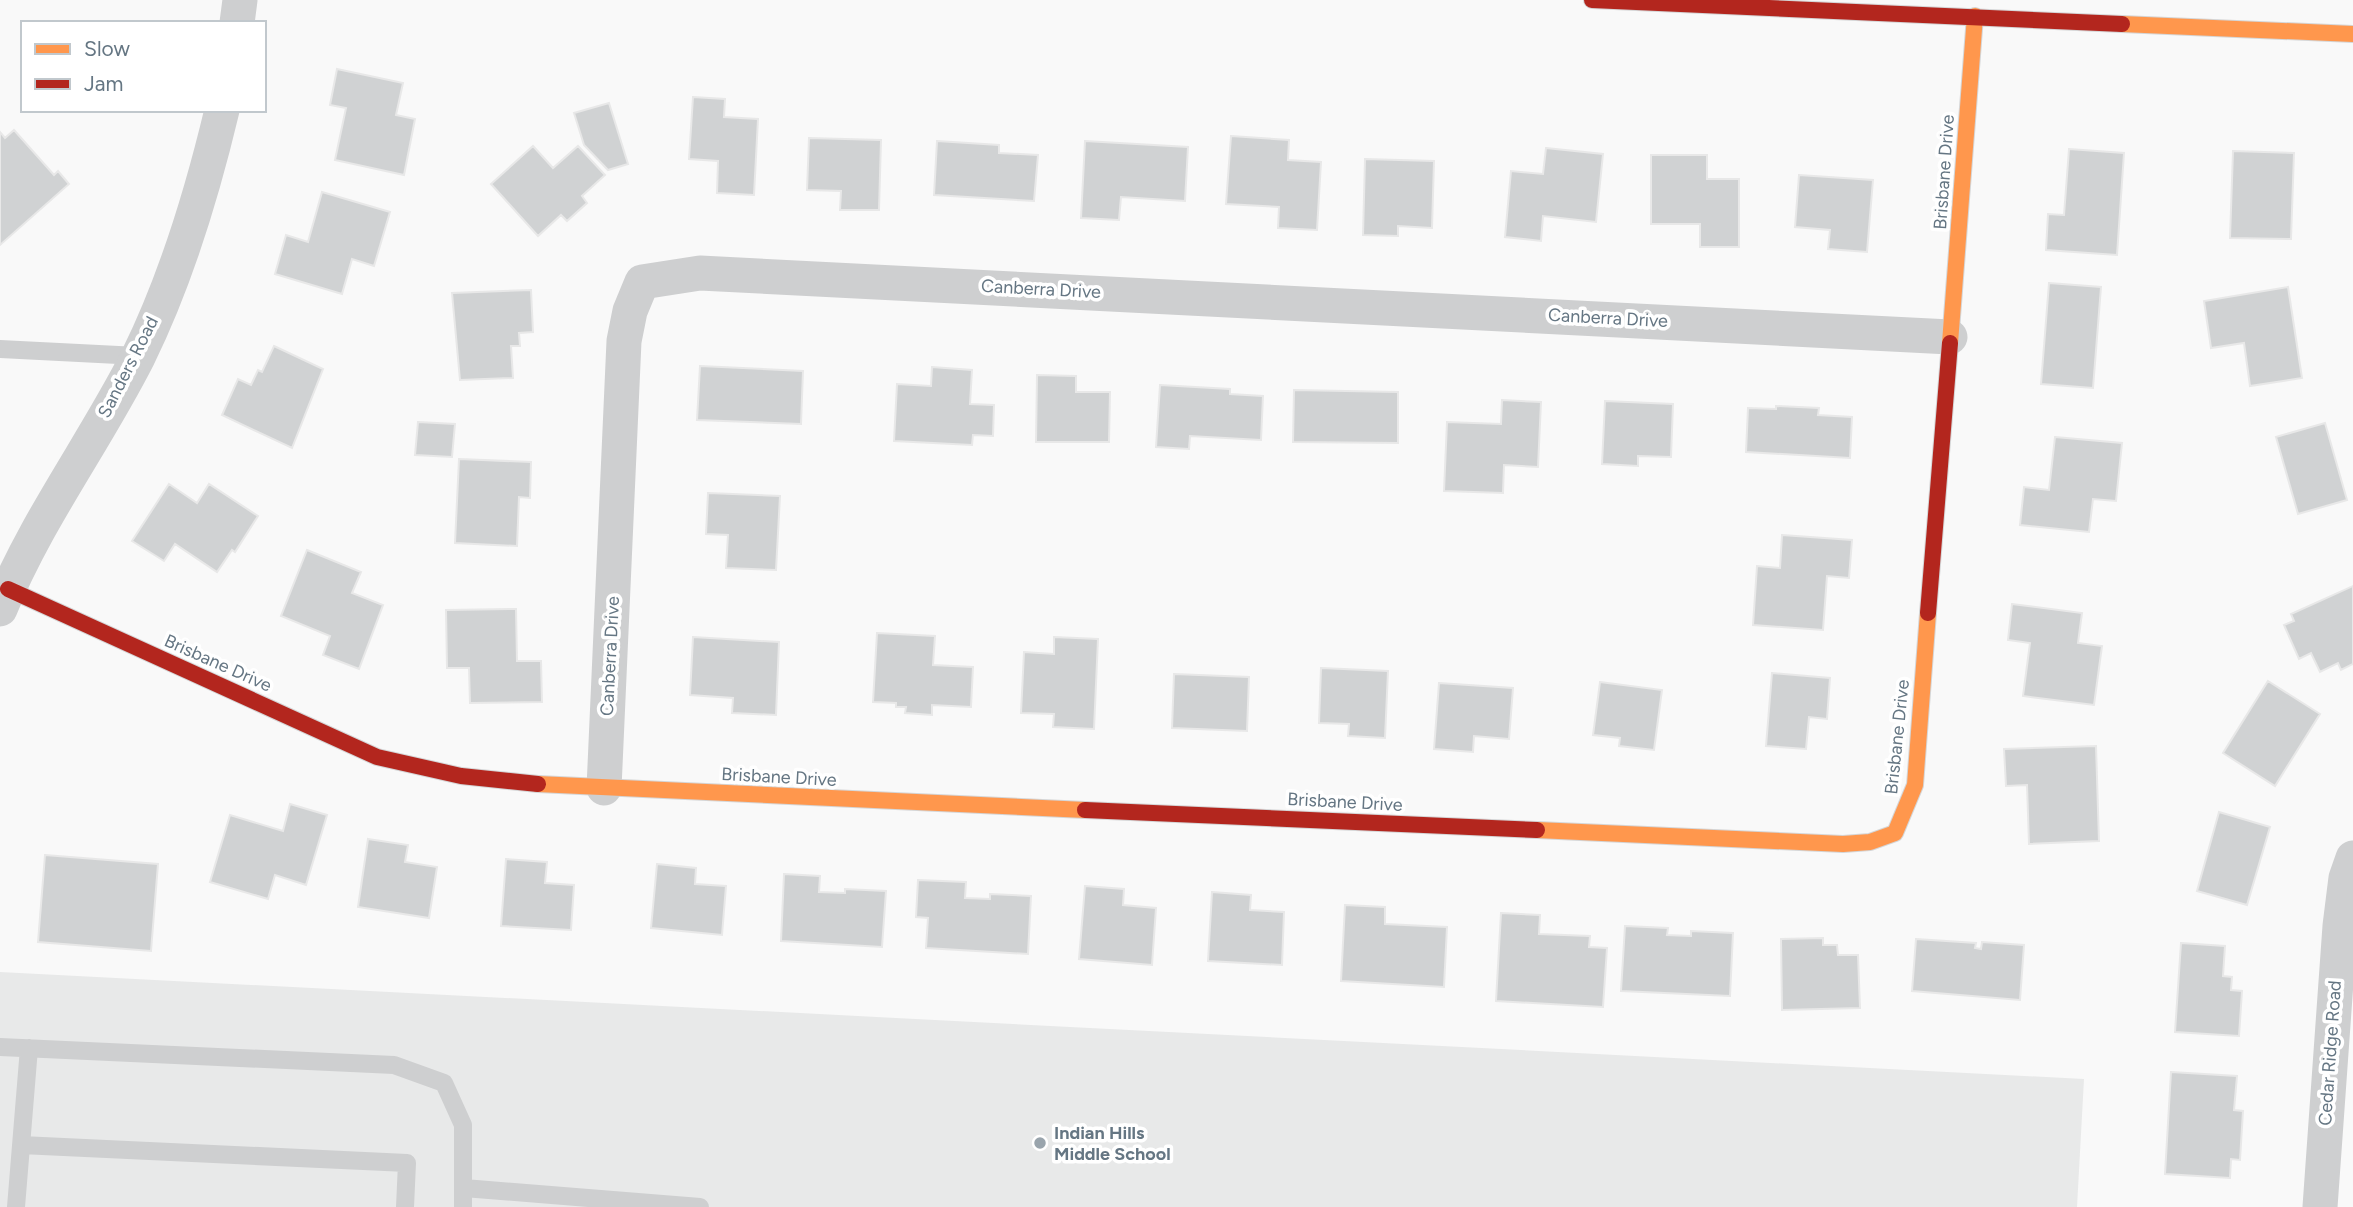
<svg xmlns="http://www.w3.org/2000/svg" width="2353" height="1207" font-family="Figtree,sans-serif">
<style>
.built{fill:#e8e9e9}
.building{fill:#d0d2d3;stroke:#e8e8e8;stroke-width:2}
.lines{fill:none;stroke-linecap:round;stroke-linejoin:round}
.slow-casing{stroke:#d5d6d7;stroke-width:18}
.jam-casing{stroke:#d5d6d7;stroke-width:18}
.lane{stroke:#cecfd0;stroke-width:18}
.street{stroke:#cecfd0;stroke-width:35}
.slow{stroke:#ff974d;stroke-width:16}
.jam{stroke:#b3261e;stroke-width:16}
.poi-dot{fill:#99a4ac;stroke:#fff;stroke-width:2.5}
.labels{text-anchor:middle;stroke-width:7;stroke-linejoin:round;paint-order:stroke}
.street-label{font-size:18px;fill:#657683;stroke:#fff}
.poi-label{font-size:18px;font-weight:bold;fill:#657683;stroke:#fff;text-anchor:start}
</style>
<rect width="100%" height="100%" fill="#f9f9f9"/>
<path class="built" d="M0,972l2084,107 -7,128h-2077z"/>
<path class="building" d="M337,69l66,14 -7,32 19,4 -11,56 -69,-15 11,-52 -16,-3z
M693,97l32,2 -1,18 34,2 -4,76 -37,-2 1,-32 -29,-2z
M609,103l19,61 -20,6 -24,-25 -10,-32z
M14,130l40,45 4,-4 11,13 -69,61v-113l5,6z
M1231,136l58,4 -1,20 33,2 -4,68 -39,-2 1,-21 -53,-3z
M809,138l72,2 -2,70h-39l1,-19 -34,-1z
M937,141l62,4v8l39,2 -4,46 -100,-6z
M1085,141l103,6 -3,54 -64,-4 -2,23 -38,-2z
M533,146l20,22 25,-22 27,29 -23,21 5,7 -20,18 -6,-6 -23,21 -47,-52z
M1546,148l57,6 -7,68 -53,-6 -2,25 -36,-4 6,-66 32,3z
M2069,149l55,4 -7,102 -71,-5 2,-36 16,1z
M2233,151l61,2 -3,86 -61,-1z
M1651,155h56v24h32v68h-39v-23h-49z
M1365,159l69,2 -2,67 -34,-2v10l-35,-1z
M1799,175l74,5 -6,72 -39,-3 2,-19 -35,-3z
M322,192l68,20 -16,54 -22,-7 -10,35 -67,-20 11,-39 22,7z
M2049,283l52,4 -8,101 -52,-4z
M2288,287l14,91 -52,8 -6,-43 -33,5 -7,-47z
M531,290l2,42 -14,1 1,13h-9l2,32 -53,2 -8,-87z
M274,346l49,23 -31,79 -70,-33 16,-36 13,6 7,-15 4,2z
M700,366l103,5 -2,53 -104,-4z
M932,367l40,3 -2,34 24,1 -1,31 -20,-1 -1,10 -78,-4 3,-57 34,2z
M1037,375l39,1v16h34l-1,50h-73z
M1160,385l70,4v5l33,2 -2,44 -71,-4 -1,13 -33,-2z
M1294,390l104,2v51l-105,-1z
M1502,400l39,2 -3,65 -34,-2 -1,28 -59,-2 3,-69 54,2z
M1605,401l68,3 -2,53 -33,-1v10l-36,-2z
M1776,406l43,2 -1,7 34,2 -2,41 -104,-6 2,-44 28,1z
M418,422l37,2 -3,33 -37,-2z
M2325,423l22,77 -49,14 -22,-77z
M2055,437l67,6 -6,58 -23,-2 -4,33 -69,-7 4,-38 25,3z
M459,459l72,3 -1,36 -11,-1 -2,49 -62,-3z
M169,484l28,19 12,-19 49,32 -23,36 -3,-2 -15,22 -42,-28 -11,17 -32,-20z
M708,493l72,3 -4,74 -50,-2 2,-33 -22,-1z
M1782,535l70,5 -3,38 -22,-2 -4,54 -70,-5 4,-59 23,2z
M307,550l54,22 -9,21 31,12 -24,64 -36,-14 7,-19 -49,-20z
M2353,586v78l-12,6 -3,-7 -18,9 -9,-19 -12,6 -15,-34 10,-4 -3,-7z
M2012,604l70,9 -4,30 24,3 -8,59 -71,-9 7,-53 -22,-3z
M516,609l1,52h24l1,41 -72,1 -1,-35h-22l-1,-58z
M877,633l58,3 -2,29 40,2 -2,40 -39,-2v10l-27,-2 1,-6h-10v-4l-23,-1z
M693,637l86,5 -3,73 -44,-2 1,-15 -43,-3z
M1054,637l44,2 -4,90 -41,-2 1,-13 -33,-1 3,-61 30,2z
M1321,668l67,3 -3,67 -37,-2 1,-12 -30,-1z
M1772,673l58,5 -3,41 -18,-2 -3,32 -40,-3z
M1174,674l75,3 -2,54 -75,-3z
M2268,681l52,33 -45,72 -52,-33z
M1600,682l62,8 -8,60 -35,-4 1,-8 -27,-3z
M1439,683l74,5 -4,51 -35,-3 -1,16 -39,-3z
M2096,746l3,95 -70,3 -2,-59 -21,1 -2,-37z
M290,804l37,11 -21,70 -31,-10 -7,24 -58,-17 20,-67 53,16z
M2219,812l51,15 -23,78 -50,-14z
M368,839l40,6 -3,17 32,5 -8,51 -71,-11z
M45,855l113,9 -7,87 -113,-9z
M506,859l41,3 -2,21 29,2 -3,45 -70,-4z
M657,864l39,4 -1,16 31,2 -4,49 -71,-7z
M784,874l36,2 -1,16 26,1v-4l41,2 -4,56 -101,-6z
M918,880l48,2 -1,16 25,1v-5l41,2 -3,58 -102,-6 2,-30 -12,-1z
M1085,886l39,3 -1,16 33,3 -4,57 -73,-6z
M1212,892l39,3 -1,15 34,2 -2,53 -74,-4z
M1345,905l40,2v17l62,3 -3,60 -103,-6z
M1501,913l39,2 -1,19 51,2 -1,11 18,1 -4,59 -107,-6z
M1625,926l43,2 -1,7 24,1v-5l42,2 -3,63 -109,-5z
M1823,938v7h14l1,10h20l2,53 -78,2 -1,-71z
M1916,939l60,4 -1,5 6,1 1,-7 42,3 -4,55 -108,-9z
M2181,943l44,3 -2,30 9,1 -1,13 11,1 -3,45 -64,-4z
M2171,1072l66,4 -3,34 9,1 -3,49 -9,-1 -1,19 -65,-4z"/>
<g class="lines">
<defs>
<path id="slow" d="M2122,24l231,10
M1950,343l25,-327
M538,784l547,26
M1537,830l306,14 27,-2 25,-9 20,-48 13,-172"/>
<path id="jam" d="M1592,0l530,24
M8,589l369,168 84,19 77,8
M1928,613l22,-270
M1085,810l452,20"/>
</defs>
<use href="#slow" class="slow-casing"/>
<use href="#jam" class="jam-casing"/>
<path class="lane" d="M0,349l138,7
M0,1047l394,18 50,18 19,42v82
M21,1145l386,18 -2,44
M464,1188l236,19
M16,1207l13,-159"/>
<path class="street" d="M237,23l3,-23
M0,609c36,-89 95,-167 138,-252 38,-77 64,-163 84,-247
M604,788l20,-447 6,-30 12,-29 58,-9 1250,64
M2320,1207l20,-281 6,-48 7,-20"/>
<use href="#slow" class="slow"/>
<use href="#jam" class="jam"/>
</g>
<circle class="poi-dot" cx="1040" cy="1143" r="7"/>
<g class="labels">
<g class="street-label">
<text transform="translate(1944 172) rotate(-86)" y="6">Brisbane Drive</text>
<text transform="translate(1041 289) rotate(3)" y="6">Canberra Drive</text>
<text transform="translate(1608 318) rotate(3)" y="6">Canberra Drive</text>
<text transform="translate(128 367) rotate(-63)" y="6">Sanders Road</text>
<text transform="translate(610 656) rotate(-87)" y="6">Canberra Drive</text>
<text transform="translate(218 663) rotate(24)" y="6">Brisbane Drive</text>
<text transform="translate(1897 737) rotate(-84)" y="6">Brisbane Drive</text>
<text transform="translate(779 777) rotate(3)" y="6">Brisbane Drive</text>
<text transform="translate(1345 802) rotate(3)" y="6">Brisbane Drive</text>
<text transform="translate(2330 1053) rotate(-86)" y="6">Cedar Ridge Road</text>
</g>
<g class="poi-label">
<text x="1054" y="1139">Indian Hills<tspan x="1054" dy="21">Middle School</tspan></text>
</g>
</g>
<rect x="21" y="21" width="245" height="91" fill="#ffffff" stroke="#c1c8cd" stroke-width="2"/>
<rect x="35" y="44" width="35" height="10" fill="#ff974d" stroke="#c1c8cd" stroke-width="2"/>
<text x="84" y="56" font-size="21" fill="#657683">Slow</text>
<rect x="35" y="79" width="35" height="10" fill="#b3261e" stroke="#c1c8cd" stroke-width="2"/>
<text x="84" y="91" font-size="21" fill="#657683">Jam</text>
</svg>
